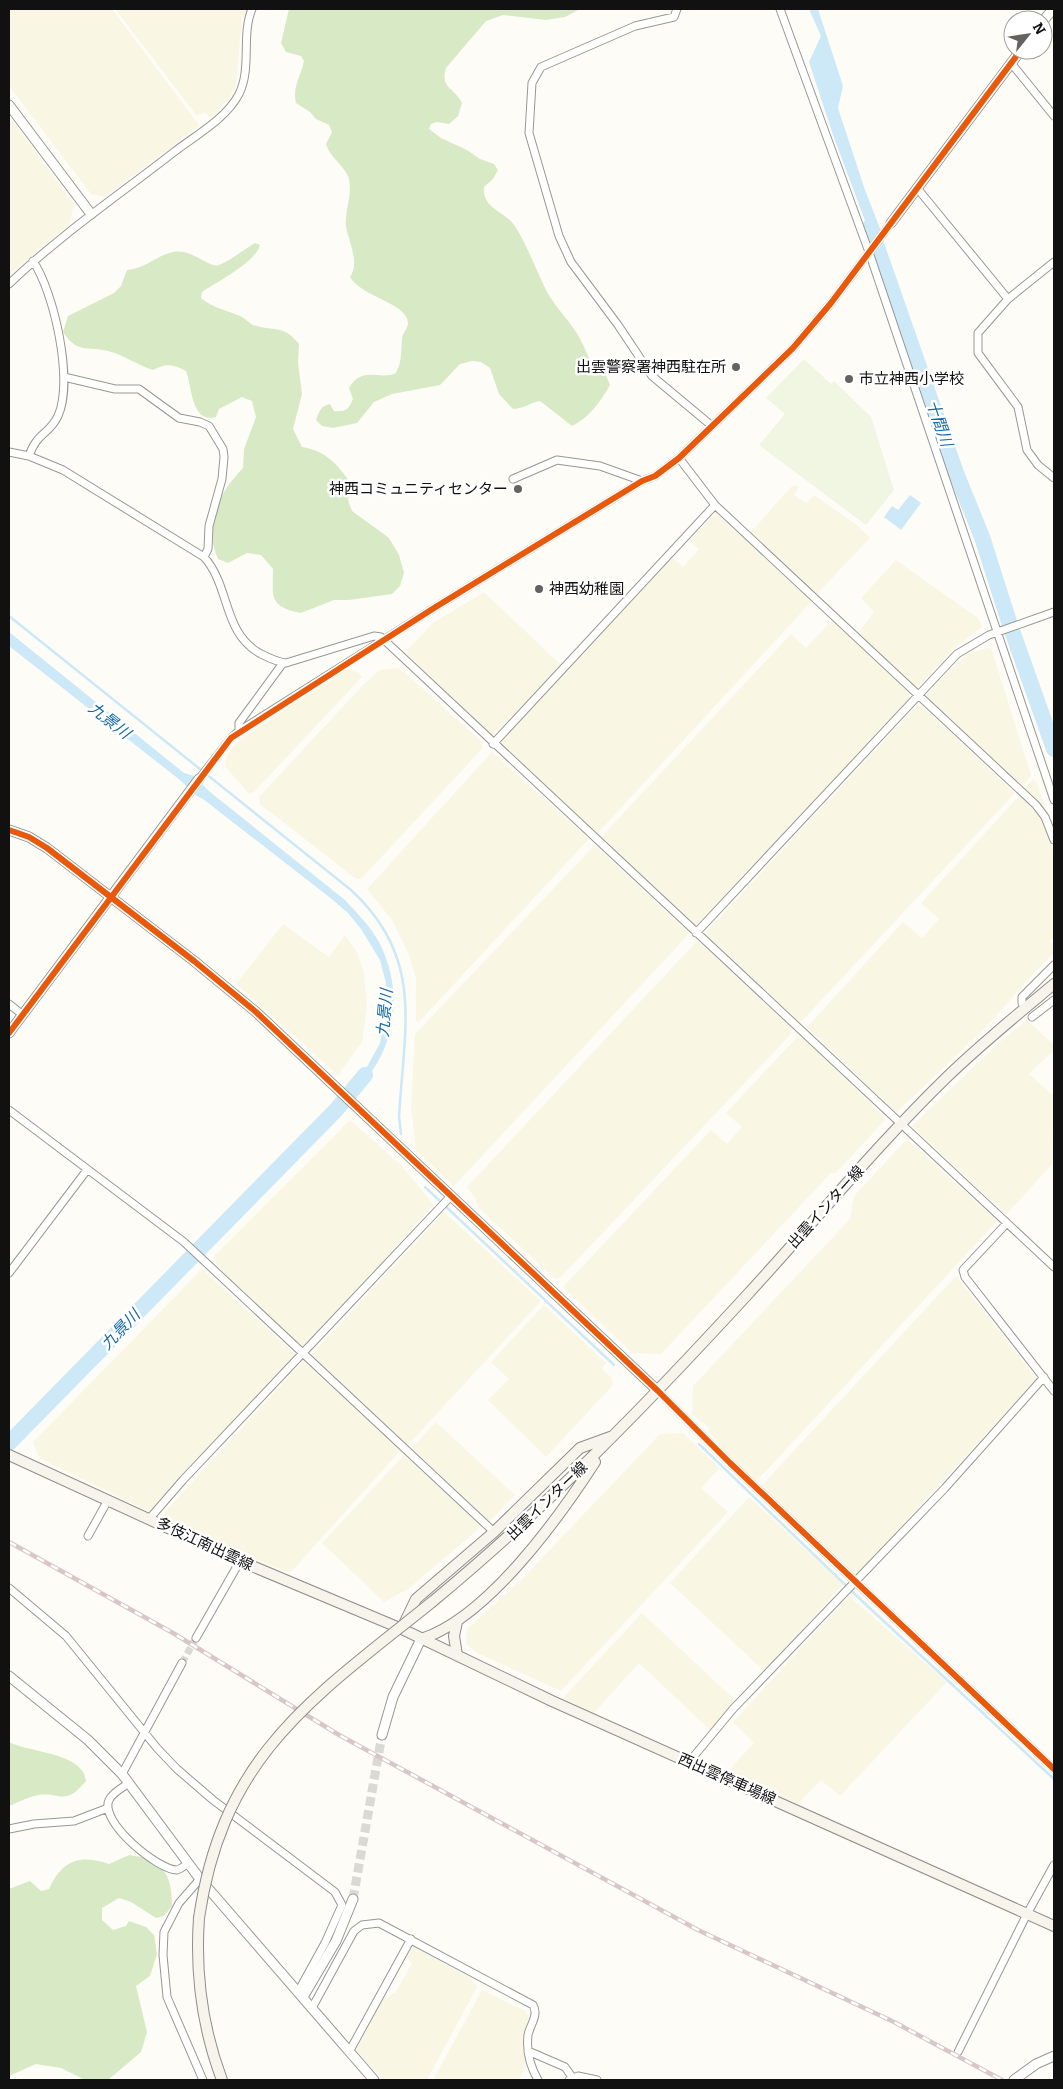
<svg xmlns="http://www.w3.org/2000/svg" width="1063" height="2089" font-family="Bitter,'Noto Sans JP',serif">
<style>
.farmland{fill:#f9f7e4}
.forest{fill:#d8eac5}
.pitch{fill:#f0f6e1}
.water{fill:#cde8f7}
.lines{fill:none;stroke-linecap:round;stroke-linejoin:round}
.stream{stroke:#cde8f7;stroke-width:2.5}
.river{stroke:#cde8f7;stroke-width:16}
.minor-tunnel{stroke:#dad9d4;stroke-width:7;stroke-dasharray:7 3.5;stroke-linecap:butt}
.tertiary-tunnel{stroke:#dad9d4;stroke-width:9;stroke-dasharray:9 4.5;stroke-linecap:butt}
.minor-casing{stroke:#979795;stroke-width:9}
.tertiary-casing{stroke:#979795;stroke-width:11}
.secondary-casing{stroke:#8e8d8b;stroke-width:12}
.minor{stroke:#fffffe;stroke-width:7}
.tertiary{stroke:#fffffe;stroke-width:9}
.secondary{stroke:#f6f4eb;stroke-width:10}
.rail-casing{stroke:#d9c6c7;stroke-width:4.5}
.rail{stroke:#fff;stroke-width:2.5;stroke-dasharray:8;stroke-linecap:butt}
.secondary-bridge-casing{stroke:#8e8d8b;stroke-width:12;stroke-linecap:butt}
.secondary-bridge{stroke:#f6f4eb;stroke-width:10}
.cycleway-casing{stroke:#fff;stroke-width:9}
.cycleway{stroke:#e8590c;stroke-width:6}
.poi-dot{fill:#646362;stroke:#fff;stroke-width:2}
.labels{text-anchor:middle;stroke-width:5;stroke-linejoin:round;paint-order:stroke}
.poi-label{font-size:15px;fill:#111;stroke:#fff;text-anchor:end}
.street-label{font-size:15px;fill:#111;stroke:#fff}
.water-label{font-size:16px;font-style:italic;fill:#1768a6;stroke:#fff}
</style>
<rect width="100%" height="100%" fill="#fdfcf7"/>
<path class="farmland" d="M9,9h103l87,116 -1,2 -93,70 -14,-3 -82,-108z
M115,9h133l-6,11 -6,65 -7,14 -19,19 -5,-6 -8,4z
M9,116l65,88 -4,20 -61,51z
M796,485l3,2 -5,8 12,8 8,-8 43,30 13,13 -55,58 -64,-60v-4l40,-45z
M716,513l96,88 -216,234 -98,-91 173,-188 12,11 16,-18 -10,-9z
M896,560l82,58 4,9 -28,21 -36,39 -4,-1 -57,-52 16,-20v-3l-12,-13z
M484,592l78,74 -70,70 -85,-82v-4l26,-27z
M832,620l77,72 1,6 -214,228 -95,-89 190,-203 15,14z
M991,647l40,128 -8,11 -97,-87v-3l20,-22 21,-20z
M397,668l5,2 79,71 1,4v4l-121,130h-5l-96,-75 -1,-7 105,-113 16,-14z
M347,669l11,3 4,5 -108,115 -6,1 -23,-27 1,-9 8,-11 8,-8z
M917,705l5,1 93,87 -215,230 -92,-87 -1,-5z
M492,752l95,85v4l-169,182 -2,-3v-41l-7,-24 -17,-35 -25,-31z
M1033,779l3,2 13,37 -25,-29z
M1018,797h3l22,22 11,33v86l-5,3 5,5v6l-70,77 -88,84 -88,-85 1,-3 94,-103 19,16 17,-19 -18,-16z
M595,845l94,88 -1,2 -234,251 -38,-35 -5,-44 4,-73z
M283,924l46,33 16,-22 12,17 7,21 3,34 -5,35 -24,33 -102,-91z
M696,942h3l93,86 -1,6 -231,244 -5,1 -78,-73 -1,-7 -9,-12z
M1027,1020l27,25v5l-25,24 25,22 -2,68 -46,51 -94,-89 85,-82z
M798,1036l3,3 2,-2 83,82 -50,54h-5l-170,181 -29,-1 -69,-66 148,-157 16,14 15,-17 -16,-14z
M350,1120l51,45 33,40 -131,143 -76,-72 -11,-12 -3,-7z
M907,1139l90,82 -241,261 -29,-28 -18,-22 1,-4 -18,-14 1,-28 157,-167 4,-23z
M444,1212l97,89 -134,145 -96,-91z
M202,1269l94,86 -146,157 -111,-54 -6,-16z
M956,1276l81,103 -181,196 -95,-89z
M544,1305l62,58 -4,6 10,9 1,7 -67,72 -58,-57 21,-21 -18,-17z
M303,1361l98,89 -111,123 -41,-16 -87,-42z
M436,1422l79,73 -26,27 -77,-74z
M683,1433l37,35 -19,20 27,24 -167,179 -84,-38 -11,-9 1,-15 55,-50 138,-145z
M404,1455l78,71 -74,63 -24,13 -62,-59z
M749,1497l94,87 -78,88 -95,-89z
M849,1596l98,86 -107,114 -19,-16 -23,24 -71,-32 27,-29 -21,-21z
M642,1613l94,88 -25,30 -72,-68 -46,51 -30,-16z
M412,1946l59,32 6,9 -50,93h-44l-27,-30 28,-53 4,1 4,-5h3l17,-30 -6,-6z
M482,1990l43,21 4,5 -6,30 3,20 -7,14h-86z"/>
<path class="forest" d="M289,9h291l-15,8 -19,3 -43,-5 -17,6 -40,47c-6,21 8,19 16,35l-4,13 -9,8 -12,-2 -6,2 -2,5 12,9 26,12 13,9 14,5 4,6 -5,9 -9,8c-2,22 20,23 31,39 13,21 21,44 32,66 8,14 18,24 27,37 9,12 13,27 21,40l10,4 5,12c-9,16 -21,33 -38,41l-32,-25c-12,2 -13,7 -27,8l-14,-15 -9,-26 -9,-6 -9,-1 -12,3 -20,21 -48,9 -18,8 -17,21 -24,5 -11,-2 -6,-6c3,-9 5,-14 14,-16l4,7c12,1 14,-1 19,-12l-4,-11c13,-23 31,-7 47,-15 6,-11 5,-22 6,-34 0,-6 5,-9 6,-15 1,-21 -47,-27 -58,-47 10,-14 -1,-35 -4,-50 -2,-16 8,-35 2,-51 -5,-11 -18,-19 -22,-32l6,-12 -3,-7 -13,-6 -6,-7 -14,-9c-4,-17 5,-26 8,-42l-3,-5 -15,-4 -5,-9z
M255,243l5,2c-4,17 -43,37 -58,47l-1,6c12,10 25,12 39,18 5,2 9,7 13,9 21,7 30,-1 46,19l-1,19 4,31 -9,35 9,18c25,4 36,18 50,38l-4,15 4,11 37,27 10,17 5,18 -4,13 -8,8 -43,6h-15l-33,13c-33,-7 -28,-16 -28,-44l-12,-14 -14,-2 -19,10 -10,-4c-15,-35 0,-65 25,-91l1,-19 12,-32 -4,-16 -10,-4 -23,12 -3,8c-25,7 -24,-31 -30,-46 -13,-7 -20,-8 -33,-1 -16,-5 -29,-15 -45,-19 -20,-5 -31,3 -45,-19l5,-16 46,-23 7,-7 6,-16c20,-2 28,-14 46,-18 19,-4 37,17 46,13 9,-3 27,-17 36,-22z
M9,1742c21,11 74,10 77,39 -23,28 -26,8 -52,15 -8,2 -17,7 -25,10z
M129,1855c34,4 43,19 43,51l-8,10 -8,2 -25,-16 -12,-4 -17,10v12l11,10 13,-4 3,-5 17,6 8,8 3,19 -7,22 -14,10 11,46 -6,20 -33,28h-23l-24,-12 -25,-4 -27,12v-187l21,-8 11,10 8,-2c13,-29 31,-35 60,-25z"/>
<path class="pitch" d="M804,359l27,25 3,-3 37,36 23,73 -28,35 -107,-80 26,-31 -19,-16z"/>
<path class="water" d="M809,9h9l25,77 -5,22 27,82 16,41 -8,11 -40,-107 -24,-73 12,-26z
M910,495l11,8 -20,27 -17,-13 8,-11 6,4z
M9,632l175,141 10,3 16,16 135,108c12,13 25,26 34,42 27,53 16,111 -26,152l-4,-4 13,-14 18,-33 5,-22 1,-38 -6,-23 -19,-31 -13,-16 -15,-13 -130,-101 -8,-4 -15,-15 -171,-134z"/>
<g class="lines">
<path class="stream" d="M9,616l342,274c74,68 53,137 48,227l2,17
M425,1187l189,178
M699,1444l162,156 193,179"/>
<path class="river" d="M870,227l86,246 26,64 28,88 44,124
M9,1443l327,-333 29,-35"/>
<path class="minor-tunnel" d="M182,1663l14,-25"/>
<path class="tertiary-tunnel" d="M353,1899l29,-164"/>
<defs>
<path id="minor" d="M677,9l-3,8 -39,9 -94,41 -9,16 -3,50 30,103 12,26 47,63 34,51 60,50
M780,9l89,243 185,548
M1011,63l43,53
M917,188l91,111
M1054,262l-46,37 -30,34v20l40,54 9,43 11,15 16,13
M9,284c51,-49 110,-89 165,-132 22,-17 52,-33 65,-58 13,-26 2,-59 13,-85
M64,377l51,12h24l40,29 21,4 9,4 14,23 1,8 -2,22 -13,47 -1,23 -4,8
M9,452l20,4 34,14 141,87c27,30 18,76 57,97 8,4 16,8 25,9l88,-27 7,1 673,630
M29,456c8,-24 20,-21 29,-40 16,-35 -4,-124 -25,-155
M679,458l36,47 321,300 9,12 9,23
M513,479l44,-19 43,6 42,15
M239,731v-8l44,-60
M493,744l222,-239
M199,779l32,-41 8,-7 195,-123 208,-127 13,-5 24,-18 114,-110 38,-45 60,-80
M696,933l261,-279 32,-19 65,-23
M1022,1003v-6l32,-32
M9,1004l14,11
M1032,1017l22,-17
M9,1110l175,132 310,290
M1007,1223l-44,47 2,7 89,114
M9,1273l78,-103
M658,1391l72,72 324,306
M150,1518l33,-38 268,-284
M88,1536l20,-36
M9,1588l57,48 91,112 20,21 36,31 122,92 7,13 -17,38 -27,49
M196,1638l44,-77
M689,1762l44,-53 212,-221 99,-111
M122,1774l60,-111
M129,1783c-6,4 -17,10 -20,17 -10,22 49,70 68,70 4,-1 7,-4 10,-6
M9,1829l25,-5 40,-3 34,-13
M200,1879l-21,24 -15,29 -1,23 4,42 36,83
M312,2008l42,-77 8,-6 17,-2 154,82c6,10 -3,20 -5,30 -2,17 2,31 10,45
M528,2051l37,16 7,10
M349,2052l62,-113
M958,2052l69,-138 27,-49
M569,2080l9,-4 19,4"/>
<path id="tertiary" d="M1043,21l10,-12
M9,105l82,109
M891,223l130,-173
M9,830l20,7 18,11 147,113 62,51 402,379
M9,1033l190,-254
M9,1676l79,64 34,34 78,105 174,201
M382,1735l11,-38 28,-58
M303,1997l33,-56 17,-42
M1014,2080l22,-16 18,-8"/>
<path id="secondary" d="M9,1455l231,106 162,68 150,72 502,225
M432,1602c114,-94 216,-199 316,-308 66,-72 129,-149 199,-217 34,-33 71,-63 107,-93
M402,1628l14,-29 78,-67 86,-84 33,-12
M421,1639c66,-21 137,-120 174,-177
M457,1655l-3,-19 3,-14
M199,1918c-4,57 3,109 23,162"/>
</defs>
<use href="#minor" class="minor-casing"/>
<use href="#tertiary" class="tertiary-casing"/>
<use href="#secondary" class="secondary-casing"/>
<use href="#minor" class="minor"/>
<use href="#tertiary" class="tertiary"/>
<use href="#secondary" class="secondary"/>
<defs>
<path id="rail" d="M9,1542l164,91 166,102 359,195 196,92 108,58"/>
</defs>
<use href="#rail" class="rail-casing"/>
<use href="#rail" class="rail"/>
<defs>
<path id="secondary-bridge" d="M199,1918c24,-164 114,-220 233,-316"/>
</defs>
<use href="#secondary-bridge" class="secondary-bridge-casing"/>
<use href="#secondary-bridge" class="secondary-bridge"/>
<defs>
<path id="cycleway" d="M9,830l20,7 18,11 147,113 62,51 402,379 72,72 324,306
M9,1033l222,-295 203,-130 208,-127 13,-5 24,-18 114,-110 38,-45 190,-253"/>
</defs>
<use href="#cycleway" class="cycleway-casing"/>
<use href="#cycleway" class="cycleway"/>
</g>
<g class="poi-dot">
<circle cx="736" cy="367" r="5"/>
<circle cx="849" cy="379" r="5"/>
<circle cx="518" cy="489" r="5"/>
<circle cx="539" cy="589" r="5"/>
</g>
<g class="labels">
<g class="poi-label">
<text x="726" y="372">出雲警察署神西駐在所</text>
<text x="859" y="384" text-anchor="start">市立神西小学校</text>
<text x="508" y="494">神西コミュニティセンター</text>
<text x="549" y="594" text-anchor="start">神西幼稚園</text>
</g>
<g class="street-label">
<text transform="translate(826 1207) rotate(-48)" y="5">出雲インター線</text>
<text transform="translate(547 1501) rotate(-44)" y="5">出雲インター線</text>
<text transform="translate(205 1544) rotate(25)" y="5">多伎江南出雲線</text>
<text transform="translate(727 1779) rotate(24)" y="5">西出雲停車場線</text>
</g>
<g class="water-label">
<text transform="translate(940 423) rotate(71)" y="6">十間川</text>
<text transform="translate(110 720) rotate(38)" y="6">九景川</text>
<text transform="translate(384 1013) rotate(-85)" y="6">九景川</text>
<text transform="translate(120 1329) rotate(-46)" y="6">九景川</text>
</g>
</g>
<rect width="1063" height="2089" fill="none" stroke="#111111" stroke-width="20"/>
<g transform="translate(1028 35) rotate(60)"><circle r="24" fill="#ffffff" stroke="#a0a0a0"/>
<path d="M0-4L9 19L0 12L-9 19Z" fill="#646362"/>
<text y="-8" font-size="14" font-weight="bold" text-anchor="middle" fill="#111111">N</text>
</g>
</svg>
